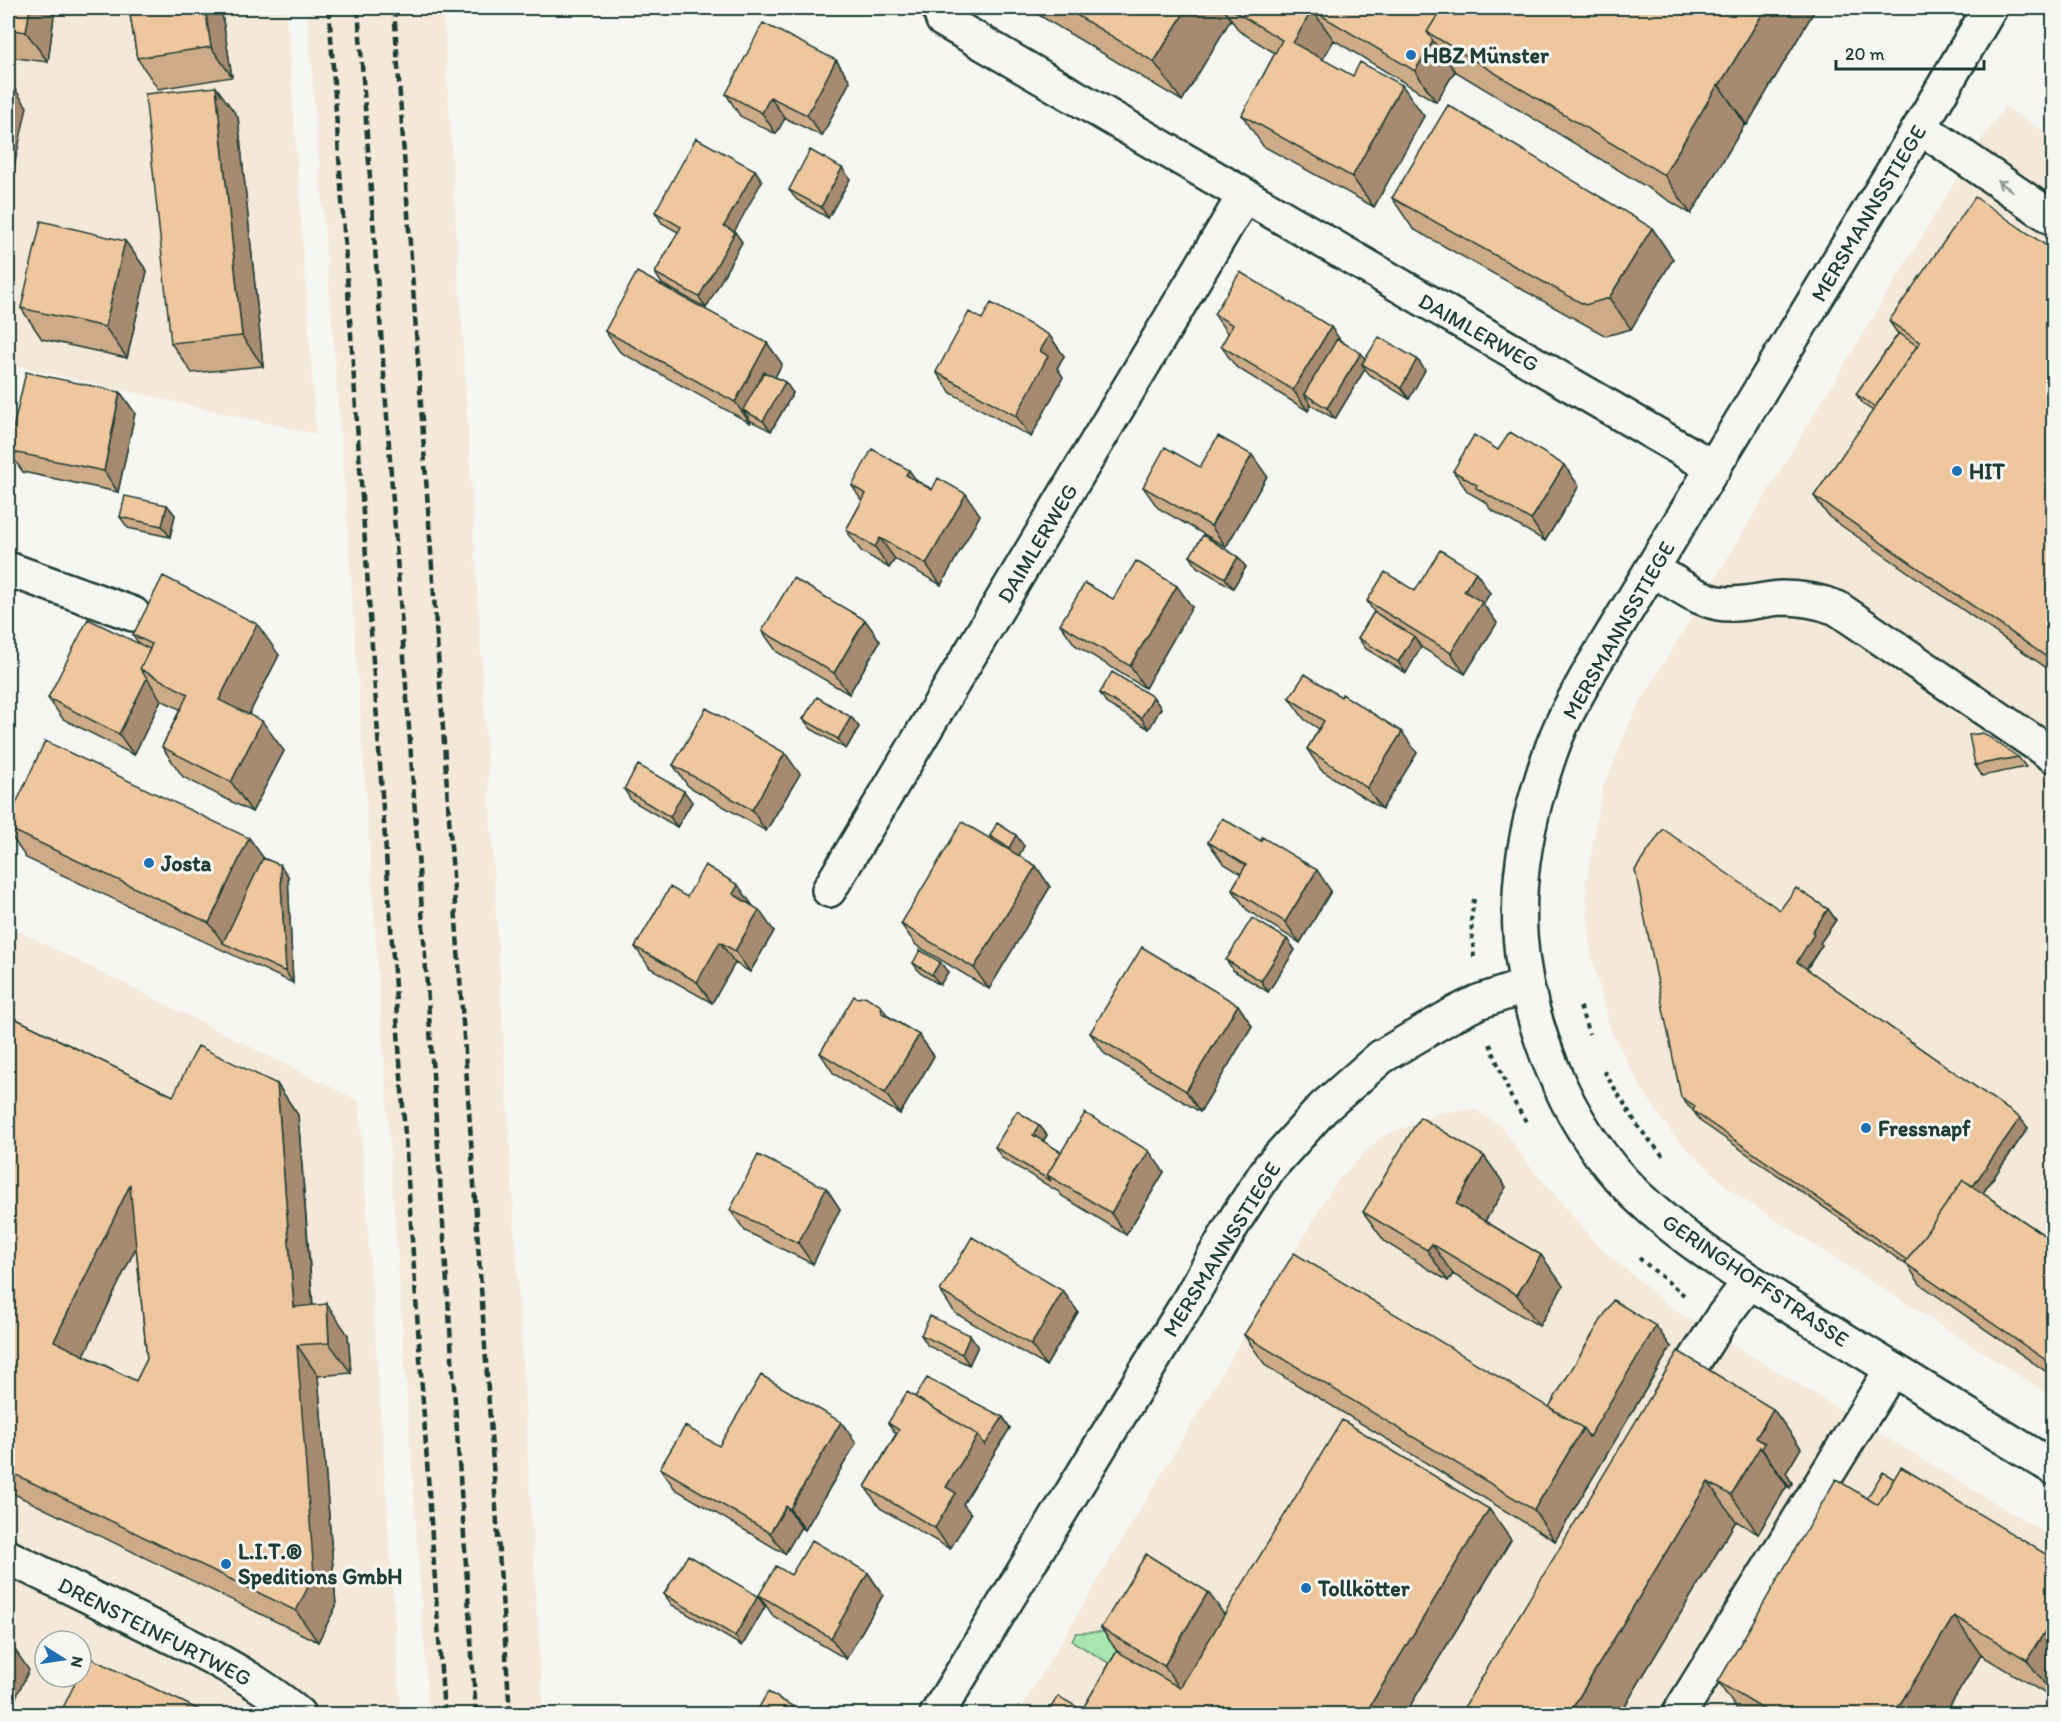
<svg xmlns="http://www.w3.org/2000/svg" width="2061" height="1722" font-family="Itim,sans-serif">
<style>
.built{fill:#f4e8d9;fill-rule:evenodd}
.green{fill:#a7e7af;stroke:#639272;stroke-width:1.5}
.lines{fill:none;stroke-linecap:round;stroke-linejoin:round}
.minor-casing{stroke:#1f3d34;stroke-width:38}
.path{stroke:#1f3d34;stroke-width:4;stroke-dasharray:4.5 4.5;stroke-linecap:butt}
.minor{stroke:#f6f6f2;stroke-width:33}
.rail{stroke:#1f3d34;stroke-width:4.5;stroke-dasharray:9 4.5;stroke-linecap:butt}
.wall{fill:#cdab88;stroke:#1f3d34;stroke-width:1.5;fill-rule:evenodd}
.shaded-wall{fill:#a78b6f;stroke:#1f3d34;stroke-width:1.5}
.building{fill:#eec79e;stroke:#1f3d34;stroke-width:1.5;fill-rule:evenodd}
.oneway{stroke:#8a9a93}
.poi-dot{fill:#1f6fb2;stroke:#f6f6f2;stroke-width:2}
.labels{text-anchor:middle;stroke-width:6;stroke-linejoin:round;paint-order:stroke}
.poi-label{font-size:22px;font-weight:bold;fill:#1f3d34;stroke:#f6f6f2;text-anchor:start}
.street-label{font-size:22px;fill:#1f3d34;stroke:#f6f6f2}
</style>
<rect width="100%" height="100%" fill="#f6f6f2"/>
<filter id="ink" filterUnits="userSpaceOnUse"><feTurbulence type="fractalNoise" baseFrequency=".0167" numOctaves="2"/><feDisplacementMap in="SourceGraphic" scale="12" xChannelSelector="R" yChannelSelector="G"/><feConvolveMatrix kernelMatrix="1 2 1 2 8 2 1 2 1" color-interpolation-filters="sRGB"/></filter>
<g filter="url(#ink)">
<path class="built" d="M8,8h278l30,426 -308,-70z
M307,8h136l100,1706h-114l-86,-1252z
M2005,107l49,31 -1,1259 -318,-203 -61,-58 -34,-50 -29,-56 -20,-75 -5,-71 16,-93 32,-78 337,-558z
M8,926l351,175 42,613h-393zM45,1641h36v36h-36z
M1473,1109l28,17 25,36 72,84 72,61 383,231v176h-1035l319,-533 43,-43 59,-25z"/>
<path class="green" d="M1118,1631l35,22 -16,27 -65,-39 4,-8z"/>
<g class="lines">
<defs>
<path id="minor" d="M939,8l4,12 771,448
M1990,8l-70,119 -329,542c-10,19 -21,37 -30,57 -11,24 -19,51 -26,76 -25,94 -20,173 16,263 19,47 48,94 85,130 54,52 120,90 184,130 78,48 156,95 234,143
M1920,127l134,92
M8,569l125,45
M1652,569c21,12 43,29 66,34 22,4 43,-4 64,-5 20,0 37,3 55,10l217,148
M829,890l415,-694
M1670,1399l51,-80 29,-38
M8,1557c46,22 93,45 140,68 53,26 105,51 150,89
M937,1714l247,-405 53,-92 32,-49 54,-60 58,-51 73,-43 24,-12 48,-16
M1679,1714l213,-345"/>
</defs>
<use href="#minor" class="minor-casing"/>
<path class="path" d="M1474,899l-3,22 3,36
M1580,1007l9,27
M1490,1044l21,53 16,26
M1604,1071l35,57 24,28
M1639,1258l45,37
M2046,1511l8,4"/>
<use href="#minor" class="minor"/>
<path class="rail" d="M329,8l115,1706
M358,8l64,903 54,803
M394,8l116,1706"/>
</g>
<path class="wall" d="M8,8h47l-7,54 -40,-5z
M129,8h92l11,69 -74,12 -21,-31z
M1027,8h789l-69,117 -2,-1 -54,90 -236,-143 -19,31 -102,-62 -12,20 102,56 -50,91 -111,-61 -21,-31 33,-62 -36,-22 -8,-12 -49,82z
M836,60l14,21 -28,55 -37,-18 -9,16 -36,-18 -14,-22z
M238,117l25,249 -71,7 -21,-30z
M842,168l8,11 -22,39 -31,-18 -8,-10z
M755,170l7,11 -28,50 8,11 -36,66 -44,-24 -7,-11 23,-41 -16,-9 -7,-11z
M1392,198l260,30 21,31 -42,70 -25,7 -193,-107z
M125,241l22,30 -20,87 -85,-19 -21,-31z
M2054,251v422l-225,-156 -15,-21 59,-85 -9,-6 -8,-11 42,-60 -9,-13z
M1214,314l127,27 24,18h52l8,11 -16,29 -39,-24 -5,-6 -30,50 -24,-14 -3,6 -72,-44 -15,-21 7,-12z
M982,319l67,16 15,21 -7,12 6,9 -32,60 -80,-44 -15,-21z
M605,331l162,12 15,21 -7,13 10,5 8,11 -22,38 -20,-10 -1,2 -130,-71z
M120,392l15,21 -17,79 -95,-20 -15,-21z
M1498,450l81,36 -34,55 -55,-32 -3,-6 -19,-11 -15,-21z
M1200,467l67,9 -41,71 -68,-39 -15,-21z
M917,481l63,34 -39,70 -46,-26 -6,9 -28,-17 -15,-21 16,-29 -10,-15z
M167,505l8,10 -5,22 -42,-9 -8,-11z
M1190,556l48,1 8,10 -13,21 -36,-21z
M1415,591l75,2 -7,11 14,19 -32,51 -44,-27 -15,26 -40,-24 -8,-11 16,-26 -7,-11z
M1113,599l79,8 -47,81 -70,-43 -15,-21z
M865,620l15,21 -31,53 -72,-42 -15,-21z
M133,635l146,20 -30,59 35,37 -32,61 -69,-35 -21,-30 18,-38 -19,-9 -27,55 -71,-36 -15,-21 92,-53z
M1100,693l53,4 8,11 -12,21 -42,-25z
M1289,698l128,55 -35,56 -61,-39 -14,-21 12,-20 -15,-10z
M851,717l8,10 -13,22 -35,-20 -8,-10z
M2018,757l8,10 -44,9 -7,-11z
M673,765l127,9 -34,57 -78,-45z
M624,789l68,13 -15,25 -46,-27z
M8,821l241,17 14,20 17,7 8,11 5,107 -267,-125 -18,-27z
M990,836l34,10 -6,10 18,10 14,21 -61,102 -73,-44 -15,-21 91,-84z
M1261,841l70,50 -31,52 -53,-33 -15,-21 9,-15 -18,-11 -15,-21z
M753,906l21,25 -24,41 -15,-9 -23,40 -62,-35 -15,-21z
M1828,909l8,11 -16,23 2,2 -15,24 213,149 8,10 -45,65 71,49v135l-134,-93 -12,-18 -208,-145 -7,-11 -4,-3 -8,-10 99,-187z
M1287,939l8,11 -27,42 -34,-21 -8,-11z
M940,962l8,10 -8,13 -20,-12 -7,-10z
M1238,1005l14,21 -52,86 -95,-58 -15,-21z
M881,1006l7,10 31,19 15,21 -34,58 -66,-40 -14,-21z
M8,1015l165,81 104,-12 21,31 15,190 35,30 3,38 -33,3 18,230 -18,36 -310,-151zM136,1247l11,112 -11,22 -52,-26z
M1039,1125l8,10 -4,7 18,10 103,20 -38,63 -64,-39 -3,-4 -57,-34 -7,-11z
M1484,1156l22,31 -21,34 56,34 22,31 -24,40 -86,-52 -5,7 -63,-39 -22,-30z
M826,1188l14,21 -27,55 -68,-33 -15,-21z
M940,1291h123l15,21 -32,54 -91,-53z
M921,1335h49l8,11 -9,19 -41,-19z
M1244,1335l305,72 122,-60 -116,194 -289,-175z
M915,1397l88,20 7,11 -47,76 8,10 -21,35 -70,-41 -15,-21 31,-53 -8,-11z
M1773,1409l28,39 -15,25 6,10 -2,5 -3,-2 -29,48 -22,-13 -116,193h-160z
M841,1422l15,21 -51,87 -4,-3 -16,27 -110,-65 -15,-21 59,-22z
M1894,1479l160,80v140l-73,-44 -36,59h-205l-22,-32 149,-184z
M1489,1509l22,31 -106,174h-358l35,-4 35,-59 -16,-23 123,-14z
M868,1573l15,22 -37,64 -73,-43 -14,-21 32,-20z
M664,1594l94,2 7,11 -23,39 -70,-41z"/>
<path class="shaded-wall" d="M30,8h25l-7,54 -22,-30z
M205,8h16l11,69 -21,-30z
M1187,8h36l8,11 -49,82 -28,-39z
M1766,8h50l-69,117 -28,-39z
M1312,10l22,30 -20,34 -21,-31z
M1433,41l22,30 -19,31 -21,-31z
M836,60l14,21 -28,55 -15,-21z
M8,79l19,28 -19,88z
M1718,84l27,40 -54,90 -27,-39z
M1402,85l22,31 -50,91 -22,-30z
M216,87l22,30 25,249 -21,-30z
M770,97l15,21 -9,16 -14,-21z
M842,168l8,11 -22,39 -7,-11z
M755,170l7,11 -30,55 -8,-10z
M1652,228l21,31 -42,70 -22,-31z
M735,232l7,10 -36,66 -7,-11z
M125,241l22,30 -20,87 -22,-31z
M1331,327l15,21 -42,46 7,11 -3,6 -15,-21z
M1049,335l15,21 -7,12 6,9 -32,60 -15,-21 24,-65z
M767,343l15,21 -28,52 -11,-6 8,11 -1,2 -15,-21z
M1361,353l8,11h-7l3,5 -30,50 -8,-11z
M1417,359l8,11 -16,29 -8,-11z
M785,382l8,11 -22,38 -8,-10z
M120,392l15,21 -17,79 -14,-21z
M1252,455l15,21 -41,71 -15,-21z
M1564,465l15,21 -34,55 -14,-21z
M909,470l15,21 -18,-16z
M966,494l14,21 -39,70 -15,-21z
M167,505l8,10 -5,22 -8,-11z
M880,538l15,21 -6,9 -14,-21z
M1238,557l8,10 -13,21 -8,-10z
M1476,572l14,21 -7,11 14,19 -32,51 -14,-21 13,-62z
M1177,586l15,21 -47,81 -15,-22z
M865,620l15,21 -31,53 -15,-21z
M257,624l22,31 -38,75 -22,-30z
M1414,636l7,11 -15,26 -8,-11z
M147,678l14,22 -27,55 -15,-21z
M1153,697l8,11 -12,21 -8,-11z
M851,717l8,10 -13,22 -8,-10z
M262,721l22,30 -32,61 -21,-30z
M1402,732l15,21 -35,56 -15,-21z
M785,753l15,21 -34,57 -14,-21z
M684,791l8,11 -15,25 -7,-10z
M1016,835l8,11 -7,13 -8,-11z
M249,838l22,30 -48,75 -14,-20z
M280,865l8,11 5,107 -7,-11z
M1036,866l14,21 -61,102 -15,-21z
M1317,870l14,21 -31,52 -15,-21z
M738,885l15,21 -20,-12z
M1828,909l8,11 -16,23 2,2 -18,27 -7,-10 15,-30z
M759,910l15,21 -24,41 -15,-21z
M1287,939l8,11 -27,42 -7,-11z
M720,942l15,21 -23,40 -15,-21z
M940,962l8,10 -8,13 -8,-10z
M1238,1005l14,21 -52,86 -14,-21z
M919,1035l15,21 -34,58 -15,-21z
M277,1084l21,31 17,223 -21,-31z
M2020,1118l8,10 -103,148 -8,-9z
M1039,1125l8,10 -7,11 -7,-11z
M1149,1151l15,21 -38,63 -15,-22z
M1484,1156l22,31 -29,47 -21,-30z
M130,1185l21,31 -75,156 -22,-31z
M826,1188l14,21 -27,55 -15,-21z
M1432,1244l21,30 -5,7 -21,-31z
M1541,1255l22,31 -24,40 -22,-31z
M1063,1291l15,21 -32,54 -15,-21z
M327,1304l21,31 3,38 -22,-30z
M1656,1326l15,21 -116,194 -21,-31 49,-82z
M970,1335l8,11 -9,19 -7,-11z
M297,1345l21,31 18,230 -18,36 -22,-31z
M2054,1357v12l-4,-6z
M1773,1409l28,39 -15,25 6,10 -2,5 -28,-39 -6,-11z
M1003,1417l7,11 -47,76 8,10 -21,35 -15,-21 11,-41 32,-52z
M841,1422l15,21 -51,87 -15,-21z
M1760,1447l27,39 -29,48 -27,-39z
M1708,1482l28,39 -116,193h-51z
M786,1506l15,21 -16,27 -15,-21z
M1489,1509l22,31 -106,174h-40z
M868,1573l15,22 -37,64 -15,-21z
M1208,1592l38,53 -48,69 -34,-48z
M758,1596l7,11 -23,39 -7,-10z
M1954,1616l27,39 -36,59h-51z
M2054,1617v80l-27,-37z
M8,1640l21,30 -21,44z"/>
<path class="building" d="M8,8h22l-4,24 -18,-3z
M129,8h76l6,39 -74,11z
M1065,8h122l-33,54z
M1229,8h213l-15,24 6,9 -18,30 -103,-61 -19,33 60,33 7,-14 42,23 -50,92 -110,-62 40,-75z
M1442,8h324l-47,78 -1,-2 -54,91 -237,-143z
M763,23l73,37 -29,55 -37,-18 -8,16 -36,-19z
M216,87l26,249 -71,7 -26,-249z
M1448,105l204,123 -43,70 -24,7 -193,-107z
M696,138l59,32 -31,56 11,6 -36,65 -44,-24 26,-46 -26,-15z
M810,150l32,18 -21,39 -32,-17z
M1975,197l79,54v411l-240,-166 106,-154 -31,-21z
M41,221l84,20 -20,86 -84,-19z
M637,272l130,71 -32,59 -130,-71z
M1240,272l91,55 -38,63 -72,-44 12,-21 -19,-11z
M991,303l58,32 -9,16 8,5 -32,60 -80,-44 33,-60 13,7z
M1899,333l18,13 -42,61 -19,-13z
M1379,337l38,22 -16,29 -39,-24z
M1337,339l24,14 -34,55 -23,-14z
M26,372l94,20 -16,79 -96,-20z
M764,372l21,10 -22,39 -20,-11z
M1510,432l54,33 -33,55 -55,-32 1,-3 -24,-14 21,-36 24,15z
M1218,436l34,19 -41,71 -68,-39 22,-40 35,20z
M872,449l37,21 -3,5 26,15 6,-12 28,16 -40,70 -46,-26 -5,9 -29,-17 20,-36 -14,-8z
M125,496l42,9 -5,21 -42,-9z
M1203,535l35,22 -13,21 -35,-22z
M1440,550l36,22 -12,19 18,11 -31,51 -84,-52 18,-29 30,19z
M1136,561l41,25 -47,80 -70,-42 25,-41 28,16z
M163,576l94,48 -38,76 43,21 -31,61 -69,-35 26,-53 -48,-25 12,-25 -19,-9z
M793,578l72,42 -31,53 -72,-42z
M1374,612l40,24 -16,26 -40,-24z
M88,619l62,30 -10,20 7,9 -28,56 -71,-36z
M1112,672l41,25 -12,21 -41,-25z
M1305,674l36,23 1,-3 60,38 -35,56 -60,-39 17,-28 -35,-23z
M817,697l34,20 -13,22 -35,-20z
M706,708l79,45 -33,57 -79,-45z
M1983,733l35,24 -43,8 -6,-30z
M45,741l204,97 -40,85 -201,-95v-7z
M638,765l46,26 -14,26 -46,-28z
M1222,818l39,23 1,-4 55,33 -32,52 -53,-33 14,-24 -38,-23z
M962,822l74,44 -62,102 -73,-44z
M997,823l19,12 -7,13 -19,-12z
M1663,829l117,81 16,-22 32,21 -16,23 2,2 -17,28 223,156 -47,68 -10,-6 -56,80 -214,-149 2,-5 -14,-9 -46,-227z
M263,858l17,7 6,107 -63,-29z
M705,865l33,20 -5,9 26,16 -24,41 -15,-9 -23,40 -62,-35 35,-60 17,10z
M1252,918l35,21 -26,42 -35,-21z
M1142,947l96,58 -52,86 -96,-58z
M920,950l20,12 -8,13 -19,-12z
M854,996l4,2 7,-2 16,10 1,7 37,22 -34,58 -65,-40z
M8,1015l165,81 25,-50 79,38 17,223 33,-3 2,39 -32,2 17,230 -18,36 -288,-140zM130,1185l17,174 -11,22 -82,-40z
M1017,1111l22,14 -6,10 28,17 -14,23 4,6 -56,-34z
M1085,1113l64,38 -38,62 -64,-38z
M1420,1117l64,39 -28,48 85,51 -24,40 -85,-51 -5,6 -64,-38z
M758,1155l68,33 -28,55 -68,-33z
M1963,1180l91,62v115l-4,6 -145,-100z
M972,1237l91,54 -32,54 -91,-54z
M1294,1253l289,175 -49,82 -290,-175z
M1613,1300l43,26 -67,111 -6,-9 -34,-21z
M930,1316l40,19 -8,19 -41,-19z
M1678,1351l95,58 -17,29 9,5 -3,6 -2,-2 -29,48 -23,-13 -139,232h-109z
M761,1375l80,47 -51,87 -4,-3 -16,27 -110,-65 25,-42 34,20z
M927,1378l76,39 -18,28 -7,-10 -63,-38z
M907,1392l71,43 -32,52 10,6 -21,35 -70,-41 34,-57 -11,-7z
M1342,1420l147,89 -124,205h-318l11,-18 24,14 35,-59 63,37z
M1901,1467l153,92v58l-27,43 -73,-44 -60,98h-123l-53,-32 118,-203 42,26z
M1883,1472l11,7 -16,26 -11,-7z
M812,1540l56,33 -37,65 -72,-43 17,-29 15,9z
M1146,1554l62,38 -44,74 -63,-38z
M688,1555l70,41 -23,40 -71,-42z
M88,1657l120,57h-148l18,-37h3v-5z
M768,1692l38,22h-51z"/>
<defs><path id="oneway-shaft" d="M-6 0H5M1.5-3L5.5 0L1.5 3" fill="none" stroke-width="1.6" stroke-linecap="round" stroke-linejoin="round" transform="scale(1.5)"/></defs>
<use class="oneway" href="#oneway-shaft" transform="translate(2005 186) rotate(-146)"/>
</g>
<g class="poi-dot">
<circle cx="1411" cy="55" r="6"/>
<circle cx="1957" cy="471" r="6"/>
<circle cx="149" cy="863" r="6"/>
<circle cx="1866" cy="1128" r="6"/>
<circle cx="226" cy="1564" r="6"/>
<circle cx="1306" cy="1588" r="6"/>
</g>
<g class="labels">
<g class="poi-label">
<text x="1423" y="63">HBZ Münster</text>
<text x="1969" y="479">HIT</text>
<text x="161" y="871">Josta</text>
<text x="1878" y="1136">Fressnapf</text>
<text x="238" y="1559">L.I.T.®<tspan x="238" dy="25">Speditions GmbH</tspan></text>
<text x="1318" y="1596">Tollkötter</text>
</g>
<g class="street-label">
<text transform="translate(1868 213) rotate(-59)" y="8">MERSMANNSSTIEGE</text>
<text transform="translate(1479 332) rotate(30)" y="8">DAIMLERWEG</text>
<text transform="translate(1037 543) rotate(-59)" y="8">DAIMLERWEG</text>
<text transform="translate(1618 630) rotate(-60)" y="8">MERSMANNSSTIEGE</text>
<text transform="translate(1221 1249) rotate(-58)" y="8">MERSMANNSSTIEGE</text>
<text transform="translate(1756 1280) rotate(34)" y="8">GERINGHOFFSTRASSE</text>
<text transform="translate(155 1631) rotate(27)" y="8">DRENSTEINFURTWEG</text>
</g>
</g>
<rect width="2061" height="1722" fill="none" stroke="#f6f6f2" stroke-width="30"/>
<rect x="15" y="15" width="2031" height="1692" fill="none" stroke="#1f3d34" stroke-width="2" filter="url(#ink)"/>
<g transform="translate(63 1659) rotate(102)"><circle r="28" fill="#f6f6f2" stroke="#a0aca6" stroke-width="1.5"/>
<path d="M0-4.5L10 22L0 15L-10 22Z" fill="#1f6fb2"/>
<text y="-9" font-size="16" font-weight="bold" text-anchor="middle" fill="#1f3d34">N</text>
</g>
<path d="M1836 60v9h148v-9" fill="none" stroke="#1f3d34" stroke-width="3"/>
<text x="1845" y="60" font-size="18" fill="#1f3d34" stroke="#f6f6f2" stroke-width="4.5" paint-order="stroke">20 m</text>
</svg>
